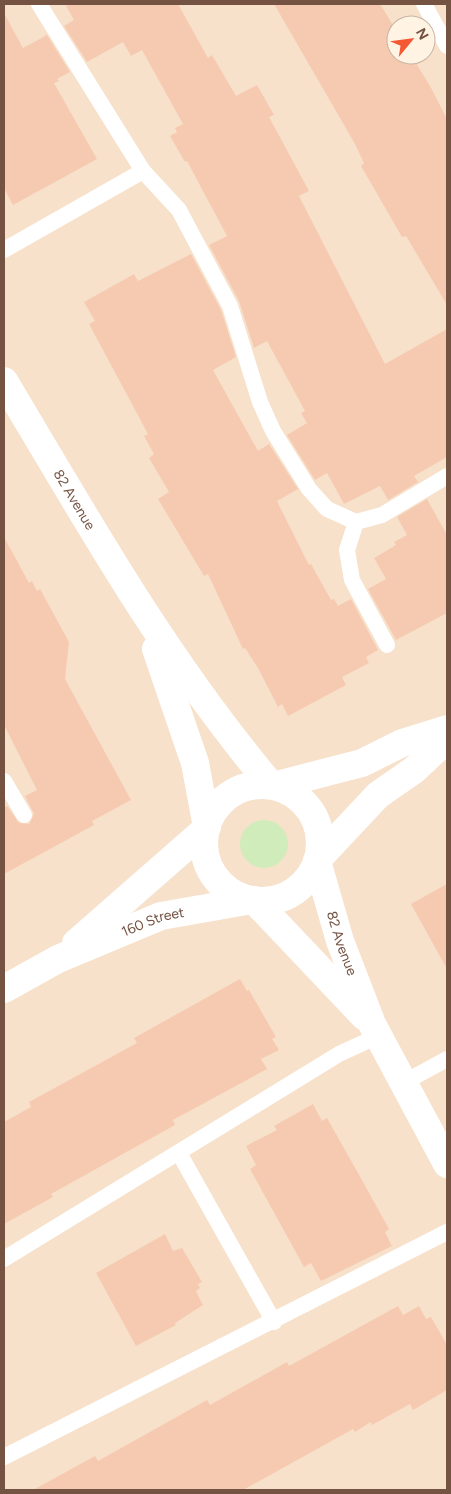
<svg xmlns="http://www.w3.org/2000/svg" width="451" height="1494" font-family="Figtree,sans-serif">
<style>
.residential{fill:#f7e1ca;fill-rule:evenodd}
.green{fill:#d0ecba}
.building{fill:#f6cab1}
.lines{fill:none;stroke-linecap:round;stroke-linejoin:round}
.lane{stroke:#fff;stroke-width:16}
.secondary{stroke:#fff;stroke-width:28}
.labels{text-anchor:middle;stroke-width:5;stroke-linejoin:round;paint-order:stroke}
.street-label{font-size:14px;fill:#755343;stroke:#fff4e4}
</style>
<rect width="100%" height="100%" fill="#fef0dc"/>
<path class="residential" d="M4,4h443v1486h-443zM396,25h30v30h-30z"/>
<path class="green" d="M240 844a24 24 0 1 1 48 0a24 24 0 1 1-48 0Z"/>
<path class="building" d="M65,4h113l30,54 4,-3 24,41 21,-11 17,30 -5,2 40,74 -10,5 86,168 62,-35v128l-33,19 4,6 -30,18 -8,-14 -36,18 -17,-31 -12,7 -28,-45 20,-12 -6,-10 4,-2 -38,-70 -13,7 -15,-47 -30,-56 18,-9 -40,-75 -2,1 -15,-26 7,-4 -2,-4 8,-4 -41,-74 -11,6 -8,-14 -36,20 -23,-36 10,-6z
M274,4h106l16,26v25h15l19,31 17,33v186l-41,-69 -4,1 -41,-71 3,-3 -9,-19z
M4,13l19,35 24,-13 23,37 -13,7 2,2 -5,2 43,76 -84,46 -9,-17z
M191,254l30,56 15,47 -23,13 45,81 11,-7 29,45 -21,12 32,64 2,-1 20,36 3,-1 4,7 13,-7 27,51 -12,7 3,6 -27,14 4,8 -58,31 -6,-12 -4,3 -20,-39 -13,-20 -2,1 -35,-75 -4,2 -46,-77 11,-7 -20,-34 5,-4 -10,-18 4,-2 -59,-110 6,-3 -11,-19 50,-28 4,7z
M427,499l20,36v78l-51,27 -28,-51 18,-10 -12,-21 22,-13 -2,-3 13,-7 -10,-18z
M4,537l25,46 3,-2 5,10 3,-2 29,53 -4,37 66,121 -39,21 2,4 -90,49v-66l3,-2 12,17 10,1 5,-10 -9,-18 12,-6 -33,-65z
M447,884v85l-36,-65z
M240,979l7,12 2,-1 27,47 -4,2 7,11 -18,9 6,10 -94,51 2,5 -124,69 2,3 -49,27v-102l27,-15 -2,-5 108,-59 -3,-5z
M313,1104l9,17 5,-3 36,64 26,47 -4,3 7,14 -71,35 -10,-18 -7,4 -54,-98 6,-4 -10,-19 31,-16 -3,-4z
M165,1234l8,17 9,-3 20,34 -4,2 2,4 -4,3 7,14 -28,18 1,2 -40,21 -40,-73z
M398,1306l5,9 16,-9 7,13 5,-2 16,28v45l-34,20 -3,-6 -38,21 -1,-3 -16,10 -2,-3 -110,61h-210l62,-34 3,5 109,-61 3,5 77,-43 2,4z"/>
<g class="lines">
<path class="lane" d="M39,4l104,167 36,39 51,96 30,96 13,29 36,58 18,20 29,13 26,-7 65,-39
M424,4l23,42
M4,250l139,-79
M356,522l-9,28 5,30 35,65
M4,781l20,34
M403,1083l44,-24
M179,1153l95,169
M4,1259l335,-205 39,-18
M4,1457l443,-225"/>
<g class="secondary">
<path id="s1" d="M4,381c83,139 162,280 267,404"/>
<path d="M156,649l39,114 12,64"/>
<circle cx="262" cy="843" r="58"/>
<path d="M273,786l89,-23 40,-20 45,-14"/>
<path d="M318,859l60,-64 36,-25 33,-31"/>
<path id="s2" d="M317,861l23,80 32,83 75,140"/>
<path d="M254,900l110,116"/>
<path d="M76,943l129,-113"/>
<path id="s3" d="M4,989l54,-30 103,-43 91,-16"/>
</g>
</g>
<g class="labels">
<g class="street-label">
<text dy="5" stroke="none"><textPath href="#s1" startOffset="138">82 Avenue</textPath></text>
<text dy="5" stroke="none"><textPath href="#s3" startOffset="164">160 Street</textPath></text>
<text dy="5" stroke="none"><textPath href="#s2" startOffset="86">82 Avenue</textPath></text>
</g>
</g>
<rect width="451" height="1494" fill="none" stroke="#755343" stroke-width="10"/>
<g transform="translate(411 40) rotate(61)"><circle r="24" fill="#fff4e4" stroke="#c8b4a4"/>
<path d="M0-4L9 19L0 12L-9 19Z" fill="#f55934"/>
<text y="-8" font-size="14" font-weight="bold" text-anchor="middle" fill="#755343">N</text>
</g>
</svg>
